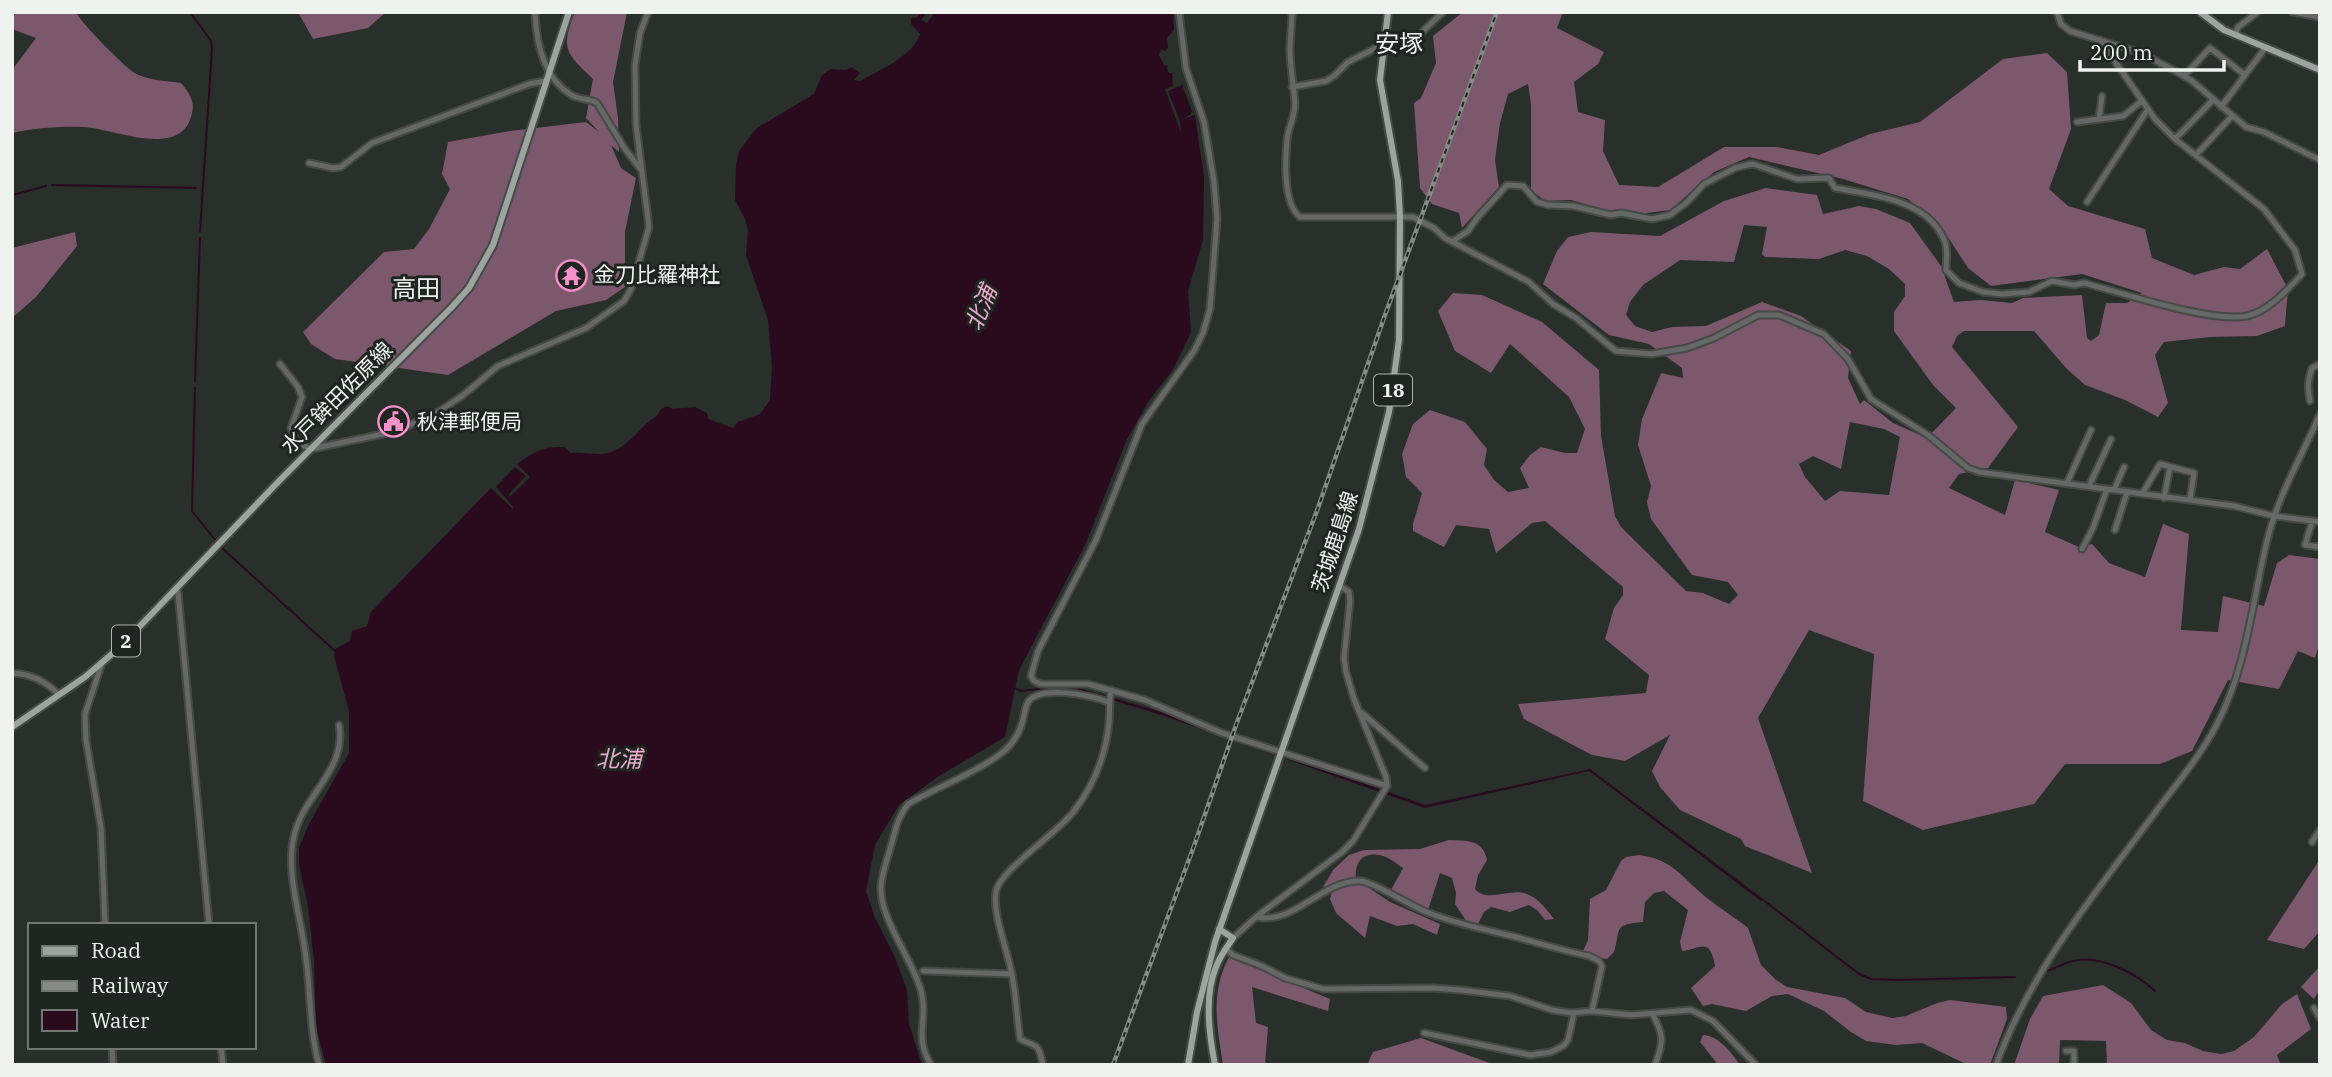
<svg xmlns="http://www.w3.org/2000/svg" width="2332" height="1077" font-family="'IBM Plex Serif','Noto Sans JP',serif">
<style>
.forest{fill:#7c586c;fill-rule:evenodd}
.water{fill:#290b1d}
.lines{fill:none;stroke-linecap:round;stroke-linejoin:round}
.stream{stroke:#290b1d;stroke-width:2}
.minor-casing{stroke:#454a46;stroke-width:9}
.major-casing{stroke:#454a46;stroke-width:10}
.minor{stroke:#656866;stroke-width:5}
.major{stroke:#9da39e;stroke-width:6}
.rail-casing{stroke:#868b87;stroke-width:4.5}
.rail{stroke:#1f2520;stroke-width:2;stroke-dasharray:5;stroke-linecap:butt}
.labels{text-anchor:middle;stroke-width:6;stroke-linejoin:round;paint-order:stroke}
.shield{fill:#1f2520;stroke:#b1b5b2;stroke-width:2}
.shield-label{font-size:19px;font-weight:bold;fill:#eff3f0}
.poi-label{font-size:21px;fill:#eff3f0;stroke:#1f2520;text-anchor:start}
.street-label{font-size:21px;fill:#eff3f0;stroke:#1f2520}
.water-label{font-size:23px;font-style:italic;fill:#eaaacc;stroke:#1f2520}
.quarter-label{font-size:24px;fill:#eff3f0;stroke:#1f2520}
</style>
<rect width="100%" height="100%" fill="#292f2a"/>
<path class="forest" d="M12,12h64c4,10 47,53 57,60 12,8 33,9 48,11 9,11 15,19 10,34 -12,42 -79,11 -108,10 -23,-1 -49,1 -71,6v-63l24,-32 -24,-9z
M298,12h88l-18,16 -55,11z
M575,12h52l-14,70 5,36 1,34 -8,-7 10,23 15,10 -11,54v55l-19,13 -50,11 -108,64 -113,-16 -24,-15 -8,-12 81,-80 30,-3 15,-20 21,-40 -8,-15 6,-32 62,-11 76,-9 13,10 -13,-14 7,-39c-27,-26 -33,-30 -18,-67z
M1463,12h100l-6,16 47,24 -6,12 -24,18 4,30 27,8 -2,31 16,34 39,2 66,-40h52l43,8 51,-21 50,-12 83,-63 44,-6 20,19 4,57 -22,60 19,17 77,23 7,29 42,17 30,-8 16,2 27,-20 21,40 -3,37 -28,10 -47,1 -46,5 -9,13 13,48 -10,14 -33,-17 -40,-15 -18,-16 -33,-38h-70l-7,5 -5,11 66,80 -30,41 -29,6 -10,14 56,27 10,-35 44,10 -14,42 34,15 13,-3 17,19 36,14 18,-53 26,10 -8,96 37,2 5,-36 41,10 13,-43 12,-8 31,4v83l-5,16 -17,-7 -19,38 -51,-9 -36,71 -32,13h-95l-31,40 -111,26 -60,-29 11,-147 -65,-24 -51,88 54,155 -67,-27 -4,-7 -61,-29 -20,-23 -8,-16 18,-36 -45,26 -33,-6 -68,-36 -6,-15 128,-11 3,-18 -44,-36 9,-31 9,-13v-8l-78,-66 -13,2 -36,30 -7,-24 -33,-4 -12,22 -31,-16v-7l9,-31 -16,-16 -4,-23 11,-30 17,-14 35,12 22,27 -3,16 10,15 14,12 21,-4 -9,-20 10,-13 11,-8 24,6h12l8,-24 -16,-32 -59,-53 -19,29 -36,-22 -17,-40 15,-18 29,2 60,27 57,48 2,66 14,80 6,11 65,64 17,2 26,11 9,-9 -10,-13 -36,-7 -41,-56 -4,-17 4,-16 -13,-41 4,-26 19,-46 22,5 -1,-10 -33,-24 -40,-9 -66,-51 14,-33 11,-14 23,-5 69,4 64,-35 42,-13 51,7 6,19 36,-8 17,3 34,14 31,43 13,36 27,-2 31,3 11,-5 59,-3 5,43 4,3 8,-6 7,-32h21l15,-10 -60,-19 -91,12 -23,-18 -26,-40 -34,-29 -65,-20 -94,-22 -35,15 -44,38 -31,4 -25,-4 -1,2 -42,-12 -26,1 -14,-11v-86l-3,-20 -20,10 -8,29 -5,37 4,27 -37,41 -3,-15 -27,-9 -12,-16 -6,-85 7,-5 15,-35 -3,-27zM1744,225l23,2 -5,27 3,3 54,2 26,-9 22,6 22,13 16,15v12l-11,16v19l39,54 23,23 -29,30 -34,-15 -29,-23 -4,4 -12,-26 3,-27 -50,-35 -39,-14 -56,24 -34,1 -20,5 -17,-6 -9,-11 4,-13 13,-17 37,-25 54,2zM1850,422l34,7 16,8 -11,58 -49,-4 -15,10 -20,-24 -6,-13 14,-8 28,13z
M75,232l2,14 -41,51 -24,21v-70z
M1449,840c18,1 34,-1 38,20l-9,15 -3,14c13,15 37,-3 54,6 11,5 18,15 25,24l-9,1 -8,-10 -8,-5 -19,7 -19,-5 -7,5 -6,12 -11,-2 -12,-18 1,-11 -4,-15 -12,-5 -12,37 -38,-18 13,-24c-6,-4 -13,-10 -20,-12 -20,-6 -29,6 -27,24l-33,7 10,-17 16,-15 15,-5 56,-1z
M1639,855c34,4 43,23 68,43 11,9 24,17 36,26l5,4 13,37 15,15 11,7 58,11 21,14 26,6 14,-2 31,-13 13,-3 56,7 1,12 -17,46h-22l-46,-22 -26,2 -30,-4 -15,-9 -27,-21 -36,-17 -16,2 -26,15 -34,-7 -9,2 -12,-18 24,-22c-5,-30 -15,-17 -33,-15l-2,-9 8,-32 -24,-19 -10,2 -9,9 -2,20c-31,2 -22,8 -29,30l-7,7 -7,-1 -17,-7 5,-11 2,-41 16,-9 15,-29 5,-4z
M2320,859v72l-16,18 -37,-9z
M1345,883l18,1 27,18 50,22 -3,11 -24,-11 -16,2 -27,-10 -5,22 -29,-25 -6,-14 3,-10z
M1229,957l101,42 -2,12 -76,-24 4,36 12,4 -3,38h-42c-6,-39 -13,-72 6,-108z
M2320,966v23l-6,10 -13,-12z
M2103,985l28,18 20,27 16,10 18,3 18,8 18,3 13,-3 20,-14 28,-33 15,-10 14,35 -34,26 4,10h-174l-1,-24 -46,-1 -1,25h-45l16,-46 13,-23z
M1703,1035c16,1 28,17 37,30h-25l1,-3 -16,-20z
M1421,1038l74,27h-128l6,-13z"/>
<path class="water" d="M921,12h6l-6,8 6,3 8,-11h238l1,18 -7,8 1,10 -3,3 -4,-2 -2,6 5,10 4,1 -1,3 2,4h3l1,13 -8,3 16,44 -1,-12 -12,-30 14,-6 10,26 -1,3 -8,5 12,-4 9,62 -1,63 -15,51 3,42 -19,38 -22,28 -23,40 -41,104 -67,127 -14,67 -66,39 -40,29 -24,40 -9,46 9,27 19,37 13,35 2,34 13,41h-596l-10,-38 -2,-66 -6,-55 -9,-41v-17l9,-22 41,-73v-42l-15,-55 1,-7 15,-8 2,-10 15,-5 4,-14 120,-124 22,21v-2l-17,-20 19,-20 11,9 -17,18 1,3 20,-20 -13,-13c16,-12 27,-18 47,-17l7,6c10,-1 18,1 28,1 19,1 34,-17 46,-29 6,-6 12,-7 16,-16l7,-3 5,3 22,-2 12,6 1,6 25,9 5,-6 22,-8 10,-14 2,-34 -4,-46 -22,-65 2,-25 -3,-11 -10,-19 1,-35 3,-14 18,-23 57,-34 8,-19 9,-6 15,1 6,-3 8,6 -6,7 6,1c20,-11 52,-24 60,-47l-9,-10v-6l6,-1z
M1065,684l100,29 260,92 165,-36 173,130 -2,2 -172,-130 -164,37 -261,-92 -87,-27 -12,-2 -18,3v-3z"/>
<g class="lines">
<path class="stream" d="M190,12l21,29 1,7 -12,184
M52,185l144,3
M12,195l34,-9
M195,381l5,-143
M195,388l-3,123 24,30
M222,548l113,103
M1015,688l6,3 26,-3
M1762,899l97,75 12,5 26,1 118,-3
M2047,971c9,-3 17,-8 26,-10 27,-7 64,13 82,30"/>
<defs>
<path id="minor" d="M535,12c1,30 8,65 36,83 8,5 18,3 26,8l28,46 17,22
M1179,12l7,56 18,54 10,60 3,37 -7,90 -7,24 -9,18 -52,73 -46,116 -58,111 -7,25 3,5 7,3h47l57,16 77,33 165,53
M1292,12c0,13 -2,25 -2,38 0,18 4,36 5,54 0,12 -7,24 -8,36 -2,20 -4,64 13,77h113l21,11 11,10 84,44 24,22 23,14 40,33 36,3 35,-6 27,-10 44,-23h21l45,19 24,25 23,40 57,36 40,33 11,4 255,34 40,10 46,6
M2057,12l4,12 9,7 71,22 38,20 13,8 54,46 18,5 56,28
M2292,12l28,5
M2235,35l3,-8 20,-15
M2184,76l26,-28 35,27
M1292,87l34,-6 8,-5 14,-14 40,-20 31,-7 24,-23
M2221,107l45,-60
M2099,119l3,-23
M2077,122l46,-6 19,-15
M2175,139l38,-39
M2196,155l36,-39
M309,163l24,5 8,-1 31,-24 157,-59 16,-3
M2087,202l61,-93
M1453,241l15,-10 9,-13 30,-33 16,1 14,16 11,3 25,1 38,9 10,-2 31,6 18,-4 17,-13 17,-18 31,-16 12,-3 6,-1 44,15 32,-1 6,10c37,7 94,11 110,54 3,8 1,19 1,28l13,13 24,9 19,2 27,-2 23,-11 22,4 10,-2c39,10 127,40 163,33 22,-5 41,-27 55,-42l-7,-24 -31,-41 -89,-70 -20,-20 -55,-79
M280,364l18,23 4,10 -11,31 2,7 5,8 13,6 86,-18 41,-19 24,-16 36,-30 88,-38 38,-27 7,-12 18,-62 -13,-102 -1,-60 5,-32 8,-21
M2310,401c-2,-12 -3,-21 2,-33l8,-4
M2067,483l24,-53
M2089,486l22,-47
M2114,490l10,-23
M2142,494l18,-30 34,9 -4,27
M2164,498l6,-31
M2312,522l-7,23 15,2
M2115,530l12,-38
M2082,549l11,-21 14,-39
M175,590l3,2 31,333
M102,663l-17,51 1,26 15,88 4,97
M12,673c19,1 34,8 47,22
M1362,713l63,55
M2312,842l8,-12
M1257,917c38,8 66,-38 104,-36 13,1 51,26 68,32 28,11 58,17 87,24 25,7 49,14 73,19l10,5 3,5 -10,45
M1233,938l23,-21 86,-65 11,-11 34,-55 -1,-9 -32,-78 -8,-27 -2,-14 6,-57 -1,-9 -9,-6
M1226,949l7,6 29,11 23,12 38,11 110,-1 28,2 49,6 42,14 19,3 21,-2 39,4 60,-5 22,11 43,44
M923,971l89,3
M2314,1008l6,10
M1652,1013c12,22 12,28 3,52
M1424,1033l106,22 21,-3 12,-6 5,-6 6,-27
M112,1047l1,18
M221,1047l2,18
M2066,1051h8v14
M319,1065c-10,-36 -8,-71 -13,-107 -4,-37 -21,-85 -12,-122 9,-41 53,-66 45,-111
M931,1065c-18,-30 -2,-45 -10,-74 -8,-31 -42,-73 -40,-105 1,-13 6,-26 9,-37 6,-19 6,-29 18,-45 29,-17 64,-29 91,-49 13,-9 20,-20 24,-35 1,-4 2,-11 4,-16 9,-20 65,-9 81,-2
M1043,1065c-5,-24 -6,-17 -23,-26 -3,-21 -4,-43 -8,-64 -4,-24 -20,-61 -16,-84 5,-22 62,-58 78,-80 20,-26 32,-56 35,-89 1,-11 0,-21 2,-32
M1996,1065c36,-98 103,-176 164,-259 20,-26 42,-53 57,-82 30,-57 35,-122 50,-183 11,-46 35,-85 53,-127"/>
<path id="major" d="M2200,12l24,18 96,40
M12,727l73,-50 35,-30 160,-167 171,-172 18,-20 24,-43 76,-233
M1188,1065l9,-53 18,-70 144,-413 30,-117 10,-72 1,-123 -2,-36 -18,-101 8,-68
M1215,1065c-6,-30 -11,-70 1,-98 4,-11 11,-20 17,-29l-14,-9"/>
</defs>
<use href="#minor" class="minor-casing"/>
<use href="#major" class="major-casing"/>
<use href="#minor" class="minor"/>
<use href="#major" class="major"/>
<defs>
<path id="rail" d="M1113,1065l81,-219 42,-121 82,-217 67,-193 112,-303"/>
</defs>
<use href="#rail" class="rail-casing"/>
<use href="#rail" class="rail"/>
</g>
<defs>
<symbol id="temple-ring" viewBox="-11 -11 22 22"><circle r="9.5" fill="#1f2520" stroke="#f890cc" stroke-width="1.5"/><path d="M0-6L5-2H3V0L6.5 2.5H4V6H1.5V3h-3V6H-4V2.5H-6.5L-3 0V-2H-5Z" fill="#f890cc"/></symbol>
<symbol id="civic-ring" viewBox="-11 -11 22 22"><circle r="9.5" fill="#1f2520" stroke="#f890cc" stroke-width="1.5"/><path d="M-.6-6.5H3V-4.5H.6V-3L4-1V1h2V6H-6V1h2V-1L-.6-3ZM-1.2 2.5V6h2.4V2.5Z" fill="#f890cc"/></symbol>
</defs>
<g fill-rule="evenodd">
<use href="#temple-ring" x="554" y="258" width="35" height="35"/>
<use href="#civic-ring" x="376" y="404" width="35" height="35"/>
</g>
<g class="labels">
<g class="shield">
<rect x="1374" y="374.5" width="38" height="31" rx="5"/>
<rect x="112" y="625.5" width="28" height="31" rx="5"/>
</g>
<g class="shield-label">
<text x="1393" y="397">18</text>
<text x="126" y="648">2</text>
</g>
<g class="poi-label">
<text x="594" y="282">金刀比羅神社</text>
<text x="417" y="429">秋津郵便局</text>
</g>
<g class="street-label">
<text transform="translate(337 398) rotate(-45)" y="7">水戸鉾田佐原線</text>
<text transform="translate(1335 542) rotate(-72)" y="7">茨城鹿島線</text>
</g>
<g class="water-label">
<text transform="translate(981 308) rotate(-68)" y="8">北浦</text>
<text x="619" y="767">北浦</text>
</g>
<g class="quarter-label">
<text x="1399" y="52">安塚</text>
<text x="416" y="297">高田</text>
</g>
</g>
<rect width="2332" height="1077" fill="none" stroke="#eff3f0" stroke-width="28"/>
<rect x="28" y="923" width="228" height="126" fill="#1f2520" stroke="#727773" stroke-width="2"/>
<rect x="42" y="946" width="35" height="10" fill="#9da39e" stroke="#727773" stroke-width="2"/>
<text x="91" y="958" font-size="21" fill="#eff3f0">Road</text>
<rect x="42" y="981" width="35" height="10" fill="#868b87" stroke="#727773" stroke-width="2"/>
<text x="91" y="993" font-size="21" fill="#eff3f0">Railway</text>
<rect x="42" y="1010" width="35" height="21" fill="#290b1d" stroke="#727773" stroke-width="2"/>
<text x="91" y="1028" font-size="21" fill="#eff3f0">Water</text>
<path d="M2080 60v10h144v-10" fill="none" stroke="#eff3f0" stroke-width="3.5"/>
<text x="2090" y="60" font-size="21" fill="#eff3f0" stroke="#1f2520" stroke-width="5" paint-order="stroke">200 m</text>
</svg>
